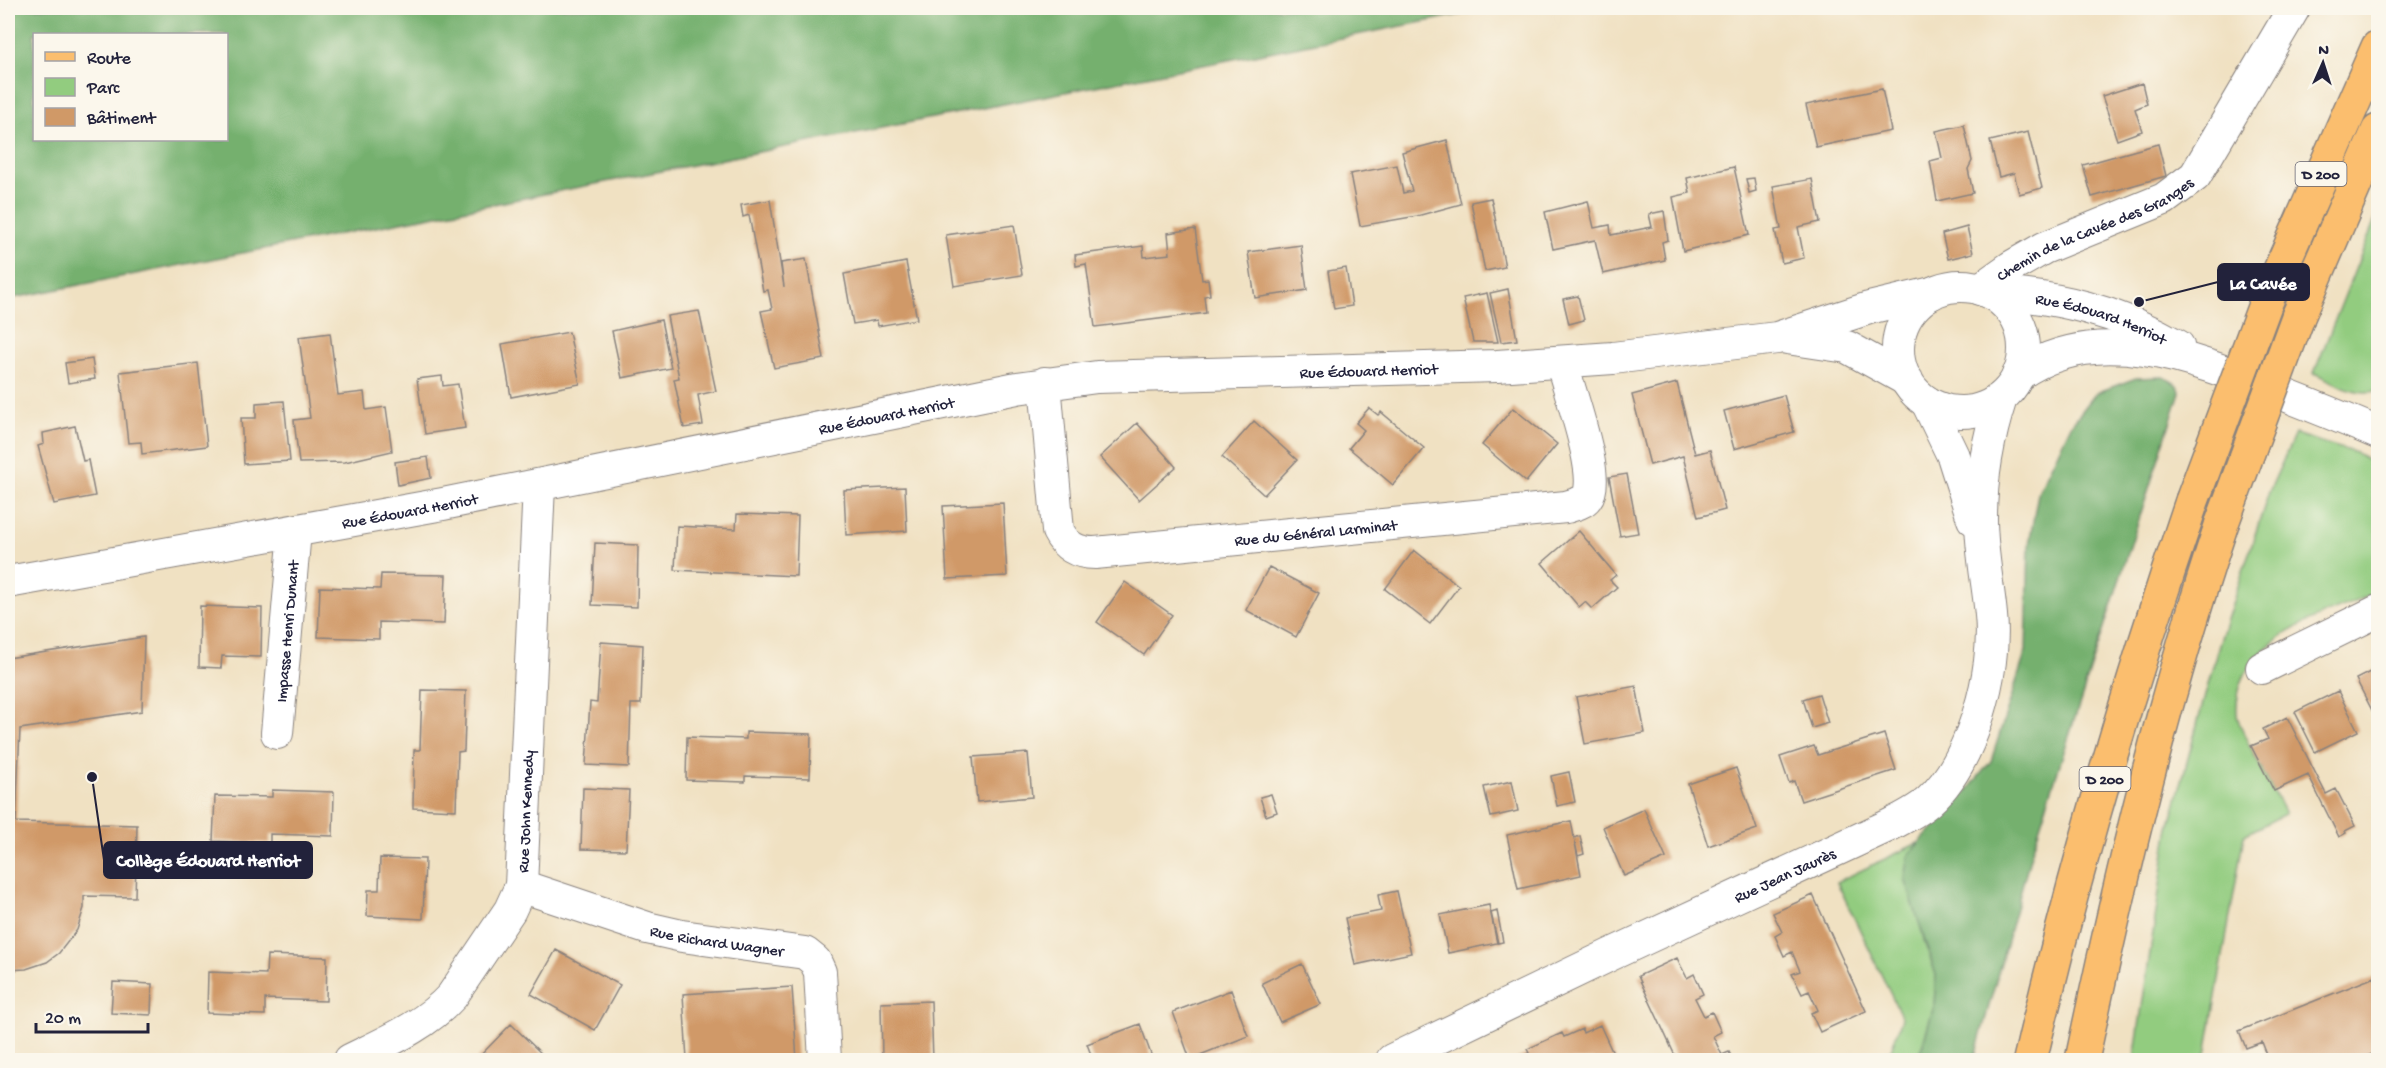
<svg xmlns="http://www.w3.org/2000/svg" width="2386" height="1068" font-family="'Gochi Hand',sans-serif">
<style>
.green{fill:#92cc7f;stroke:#5a775d;stroke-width:1.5}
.forest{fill:#75b06e;stroke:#4c6954;stroke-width:1.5;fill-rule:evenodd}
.building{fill:#d09967}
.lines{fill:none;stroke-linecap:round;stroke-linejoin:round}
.minor-casing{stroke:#89827e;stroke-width:34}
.primary-casing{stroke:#89827e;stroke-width:36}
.minor{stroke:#fff;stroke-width:32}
.primary{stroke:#fbbe6e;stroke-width:33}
.primary-bridge-casing{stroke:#89827e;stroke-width:36;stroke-linecap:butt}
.primary-bridge{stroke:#fbbe6e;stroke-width:33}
.labels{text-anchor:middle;stroke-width:6;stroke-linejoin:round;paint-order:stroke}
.shield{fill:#fbf7ec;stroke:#636270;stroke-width:1.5}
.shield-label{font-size:15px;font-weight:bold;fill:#22223b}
.street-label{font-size:16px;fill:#22223b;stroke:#fbf7ec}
.leader{fill:none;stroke:#22223b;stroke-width:2}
.callout-dot{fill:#22223b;stroke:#fbf7ec;stroke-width:2}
.callout{fill:#22223b;stroke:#22223b;stroke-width:2}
.callout-label{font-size:18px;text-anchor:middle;font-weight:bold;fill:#fff}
</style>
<rect width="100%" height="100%" fill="#fbf7ec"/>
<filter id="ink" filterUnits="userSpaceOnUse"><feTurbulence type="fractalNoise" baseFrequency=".0167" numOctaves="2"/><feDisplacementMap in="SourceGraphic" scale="12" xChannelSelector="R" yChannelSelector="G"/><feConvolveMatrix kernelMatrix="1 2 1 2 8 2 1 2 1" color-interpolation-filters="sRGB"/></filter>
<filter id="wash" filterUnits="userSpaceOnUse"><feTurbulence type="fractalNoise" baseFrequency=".008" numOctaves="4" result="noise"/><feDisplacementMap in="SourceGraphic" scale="24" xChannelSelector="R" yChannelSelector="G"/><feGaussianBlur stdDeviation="1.35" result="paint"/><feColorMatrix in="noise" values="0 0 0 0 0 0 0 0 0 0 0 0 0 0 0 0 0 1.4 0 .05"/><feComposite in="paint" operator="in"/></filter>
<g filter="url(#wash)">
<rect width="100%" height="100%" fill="#f0e1c2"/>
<path class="green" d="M2378,212v178c-21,8 -45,-9 -64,-17z
M2295,434l61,19 22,12v127c-55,25 -146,46 -141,123 2,16 39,80 48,99l-41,21 -39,225h-71l34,-228 51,-188 50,-152z
M1920,842l-11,12 7,53 9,37 11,30 -2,32 -16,54h-49l22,-10 11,-32 -65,-136z"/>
<path class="forest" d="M8,8h1486l-1486,291zM34,34h192v106h-192z
M2164,377l14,8 2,7 -149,462 -57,206h-56l16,-54 2,-31 -31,-96 4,-25 58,-63 24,-30 35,-110 3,-107 9,-51 33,-68 25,-32 40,-15z"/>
<g id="blocks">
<path class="building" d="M2142,83l5,21 -12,5 7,22 -25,9 -15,-44z
M1882,89l9,42 -75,16 -10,-42z
M1964,125l8,36 -4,8 5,24 -36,8 -7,-40 12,-3 -6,-27z
M2028,132l14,56 -23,6 -5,-21 -15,4 -9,-36z
M1447,140l14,64 -44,12 -57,10 -10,-52 47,-9 6,28 9,-2 -10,-39z
M2158,144l8,32 -74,21 -9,-32z
M1734,167l15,68 -66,16 -10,-54 17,-4 -3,-15z
M1754,178l2,13 -7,2 -3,-14z
M1812,179l8,43 -22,5 6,31 -22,5 -7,-33 6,-1 -8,-43z
M1491,198l14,69 -20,4 -14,-69z
M770,200l14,87 -3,-24 25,-4 18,100 -50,9 -13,-57 11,-2 -4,-19 -5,1 -14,-76 -6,2 -2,-12z
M1588,201l6,27 16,-3 1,10 41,-8 -3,-13 15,-3 4,29 -6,2 3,18 -62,14 -8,-34 -42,9 -8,-37z
M1014,225l8,50 -68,11 -8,-51z
M1967,227l6,26 -25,6 -6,-25z
M1195,229l7,51 6,-1 2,16 -6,1 2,17 -111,14 -9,-63 -10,2 -1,-11 68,-9 1,11 26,-3 -2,-21z
M1301,245l6,45 -52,8 -7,-46z
M906,262l11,57 -39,7 -1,-6 -24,4 -9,-50z
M1346,268l6,38 -18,3 -6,-38z
M1508,289l9,51 -16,2 -11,-49z
M1487,293l11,49h-25l-10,-44z
M1578,296l6,24 -15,4 -6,-25z
M699,311l17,80 -18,4 5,30 -19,3 -10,-49 5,-1 -12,-62z
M661,320l10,48 -49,10 -10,-47z
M569,332l11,52 -69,13 -9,-53z
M330,333l8,62 26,-3 2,18 20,-3 6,44 -47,11 -46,1 -5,-43 16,-2 -11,-81z
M92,359l3,20 -27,4 -3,-20z
M198,363l9,83 -65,8 -1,-12 -13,1 -8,-71z
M442,376l1,10 15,-2 7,44 -40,6 -8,-55z
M1677,383l18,71 15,-4 15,60 -27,7 -15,-61 -33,9 -18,-70z
M1784,395l10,37 -60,17 -10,-38z
M284,401l6,60 -46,3 -3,-46h15v-15z
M1369,408l9,7 3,-3 43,36 -31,37 -44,-37 15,-18 -8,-7z
M1513,408l44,36 -31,38 -44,-37z
M1254,421l43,39 -33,35 -42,-38z
M1137,423l39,44 -37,33 -39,-43z
M75,426l8,35 5,-1 7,36 -41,8 -16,-58 6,-2 -1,-11z
M428,457l3,21 -33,7 -3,-23z
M1627,474l11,59 -18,3 -11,-59z
M905,487l2,44 -61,4 -2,-45z
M1003,503l4,73 -60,3 -4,-73z
M737,514l61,2 -2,60 -121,-6 2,-44 59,3z
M1579,531l37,44 -6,5 7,7 -25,22 -7,-7 -6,5 -37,-44z
M595,543l43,2 -1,62 -45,-2z
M1414,550l45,36 -29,38 -45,-35z
M1269,567l50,26 -23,44 -50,-27z
M381,574l65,1 -2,49 -65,-2v17l-61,-2 2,-50 60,2z
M1125,582l47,33 -28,40 -47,-33z
M200,606l62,2 -1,49 -39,-1 -1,12 -22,-1z
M144,637l-2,74 -122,18 -4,93 121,3 -2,72 -51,-1v12l-7,22 -18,23 -12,9 -21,7 -18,1v-312z
M601,642l42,3 -2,59h-10l-2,63 -43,-2 4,-63 7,1z
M2378,668v54l-22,-43z
M1636,686l9,47 -60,11 -9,-47z
M422,690l44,1 -2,60 -6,1 -2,58 -43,-2 1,-58h6z
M2338,691l20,40 -43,21 -20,-40z
M1819,694l9,29 -16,5 -9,-29z
M2287,717l39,77 10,-5 19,37 -10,5 1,2 -7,4 -31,-62 -34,16 -23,-45 17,-7 -5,-10z
M746,732l65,2 -1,44 -65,-2v6l-59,-2 1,-43 59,2z
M1884,734l12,36 -95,31 -7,-20 -5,2 -9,-26 34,-11 4,9z
M1028,753l4,44 -55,5 -4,-45z
M1736,768l21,61 -49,17 -20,-62z
M1569,772l6,30 -18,4 -6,-30z
M1512,781l6,30 -27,6 -7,-30z
M583,788l46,2 -3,60 -45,-1z
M272,790l62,2 -1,44 -63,-2v9l-57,-2 2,-45 57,1z
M1271,794l6,18 -11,4 -6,-19z
M1644,809l22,49 -42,18 -21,-49z
M1571,821l10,54 -63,14 -11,-54z
M1580,836l4,18 -6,2 -4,-18z
M380,858l45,1 -2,60 -56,-3 1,-26h11z
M1397,891l14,62 -56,12 -10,-47 36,-7 -3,-16z
M1813,895l53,116 -46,21 -9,-19 7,-3 -9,-19 -7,3 -10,-20 8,-3 -8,-19 -8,4 -9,-20 7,-4 -9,-19z
M1489,905l8,38 -49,10 -8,-38z
M1497,911l6,31 -5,1 -7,-30z
M556,950l64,35 -25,45 -64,-36z
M267,955l60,2 -1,44 -61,-2v16l-58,-2 1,-41 58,2z
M1677,958l10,20 7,-4 9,20 -8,4 9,18 8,-4 9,20 -8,4 9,19 7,-3 4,8h-56l-39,-84z
M1302,964l19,40 -41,18 -18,-39z
M2375,977l3,10v65l-22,8h-87l-7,-18 -16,6 -7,-17z
M113,982l39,2 -1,31 -40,-2z
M792,987l5,73h-110l-4,-66z
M1231,990l17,46 -58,23 -17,-47z
M931,1001l2,59h-51l-1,-57z
M511,1024l37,36h-72z
M1140,1024l13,36h-60l-6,-16z
M1600,1025l16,35h-102l15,-7 -2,-4 35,-16 2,4 18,-8 1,4z"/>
</g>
</g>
<g filter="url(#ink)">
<use href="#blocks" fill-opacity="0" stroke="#89827e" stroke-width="1.5"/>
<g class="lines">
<defs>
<g id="minor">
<circle cx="1961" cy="349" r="63"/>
<path id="s1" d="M1980,289l31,-22 33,-19 120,-49 31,-23 99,-168"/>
<path id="s2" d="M1988,292c71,5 127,18 190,54"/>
<path d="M1787,338l60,9 60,33"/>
<path d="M2018,375c77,-55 175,-17 254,15 36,14 71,28 106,43"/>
<path id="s3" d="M1045,383l13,148c8,16 19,22 37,22l471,-46c7,-2 17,-4 21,-10 15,-18 -19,-109 -25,-134"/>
<path d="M1927,402l26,54 20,63"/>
<path id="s4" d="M8,582l435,-78 574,-116 80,-11 400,-11 116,-8 164,-20 92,-30 63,-15"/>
<path d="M2262,668l116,-57"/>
<path id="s5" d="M277,733l18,-202"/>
<path id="s6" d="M521,886l126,42 35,8 123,17 10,8 5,11 5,88"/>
<path id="s7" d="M350,1060c36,-18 75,-34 102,-64l58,-86 11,-24 18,-401"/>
<path id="s8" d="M1392,1060l220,-106 278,-129c13,-7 28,-14 39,-24 43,-39 68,-130 62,-186 -3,-32 -10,-63 -10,-96 0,-42 7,-81 20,-121"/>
</g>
<path id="primary" d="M2266,302l112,-255
M2298,317l80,-186
M2030,1060c44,-188 99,-375 162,-559
M2082,1060c38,-181 81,-361 140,-537"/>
</defs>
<use href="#minor" class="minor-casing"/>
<use href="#primary" class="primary-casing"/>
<use href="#minor" class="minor"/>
<use href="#primary" class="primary"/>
<defs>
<path id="primary-bridge" d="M2192,501l74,-199
M2222,523l76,-206"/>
</defs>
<use href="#primary-bridge" class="primary-bridge-casing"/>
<use href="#primary-bridge" class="primary-bridge"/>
</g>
</g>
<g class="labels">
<g class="shield">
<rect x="2295.5" y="162" width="51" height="24" rx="4.5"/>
<rect x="2079.5" y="767" width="51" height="24" rx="4.5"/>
</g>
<g class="shield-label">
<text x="2321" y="179">D 200</text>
<text x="2105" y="784">D 200</text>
</g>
<g class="street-label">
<text dy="6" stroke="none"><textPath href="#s1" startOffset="130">Chemin de la Cavée des Granges</textPath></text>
<text dy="6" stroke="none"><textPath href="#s2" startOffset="117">Rue Édouard Herriot</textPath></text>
<text dy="6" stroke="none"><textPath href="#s4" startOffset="1380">Rue Édouard Herriot</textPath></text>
<text dy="6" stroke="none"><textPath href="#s4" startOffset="894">Rue Édouard Herriot</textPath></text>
<text dy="6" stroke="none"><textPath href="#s4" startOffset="408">Rue Édouard Herriot</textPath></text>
<text dy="6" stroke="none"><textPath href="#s3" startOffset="416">Rue du Général Larminat</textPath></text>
<text dy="6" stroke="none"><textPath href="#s5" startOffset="102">Impasse Henri Dunant</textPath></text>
<text dy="6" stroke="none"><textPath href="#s7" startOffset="326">Rue John Kennedy</textPath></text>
<text dy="6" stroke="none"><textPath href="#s8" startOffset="434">Rue Jean Jaurès</textPath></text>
<text dy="6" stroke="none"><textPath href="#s6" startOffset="204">Rue Richard Wagner</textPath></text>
</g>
</g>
<path class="leader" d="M2139 302L2218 282M92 777L104 860"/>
<g class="callout-dot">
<circle cx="2139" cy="302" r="6"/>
<circle cx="92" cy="777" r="6"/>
</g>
<g class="callout">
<rect x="2218" y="264" width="91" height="36" rx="6"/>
<rect x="104" y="842" width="208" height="36" rx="6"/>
</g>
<g class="callout-label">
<text x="2263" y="289">La Cavée</text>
<text x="208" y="866">Collège Édouard Herriot</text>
</g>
<rect width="2386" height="1068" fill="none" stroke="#fbf7ec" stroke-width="30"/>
<rect x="33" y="33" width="195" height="108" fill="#fbf7ec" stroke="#a4a2a5" stroke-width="1.5"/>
<rect x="45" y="52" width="30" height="9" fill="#fbbe6e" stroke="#a4a2a5" stroke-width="1.5"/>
<text x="87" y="63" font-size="18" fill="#22223b">Route</text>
<rect x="45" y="78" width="30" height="18" fill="#92cc7f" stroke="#a4a2a5" stroke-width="1.5"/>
<text x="87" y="93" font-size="18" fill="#22223b">Parc</text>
<rect x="45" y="108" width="30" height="18" fill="#d09967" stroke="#a4a2a5" stroke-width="1.5"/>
<text x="87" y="123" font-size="18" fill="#22223b">Bâtiment</text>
<g transform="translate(2323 63) rotate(3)" stroke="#fbf7ec" stroke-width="4.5" paint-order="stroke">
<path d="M0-4.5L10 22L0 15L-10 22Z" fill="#22223b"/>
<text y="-9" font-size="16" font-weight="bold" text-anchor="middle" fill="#22223b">N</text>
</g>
<path d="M36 1023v9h112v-9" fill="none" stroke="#22223b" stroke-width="3"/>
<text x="45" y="1023" font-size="18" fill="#22223b" stroke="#fbf7ec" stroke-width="4.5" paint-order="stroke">20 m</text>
</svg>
